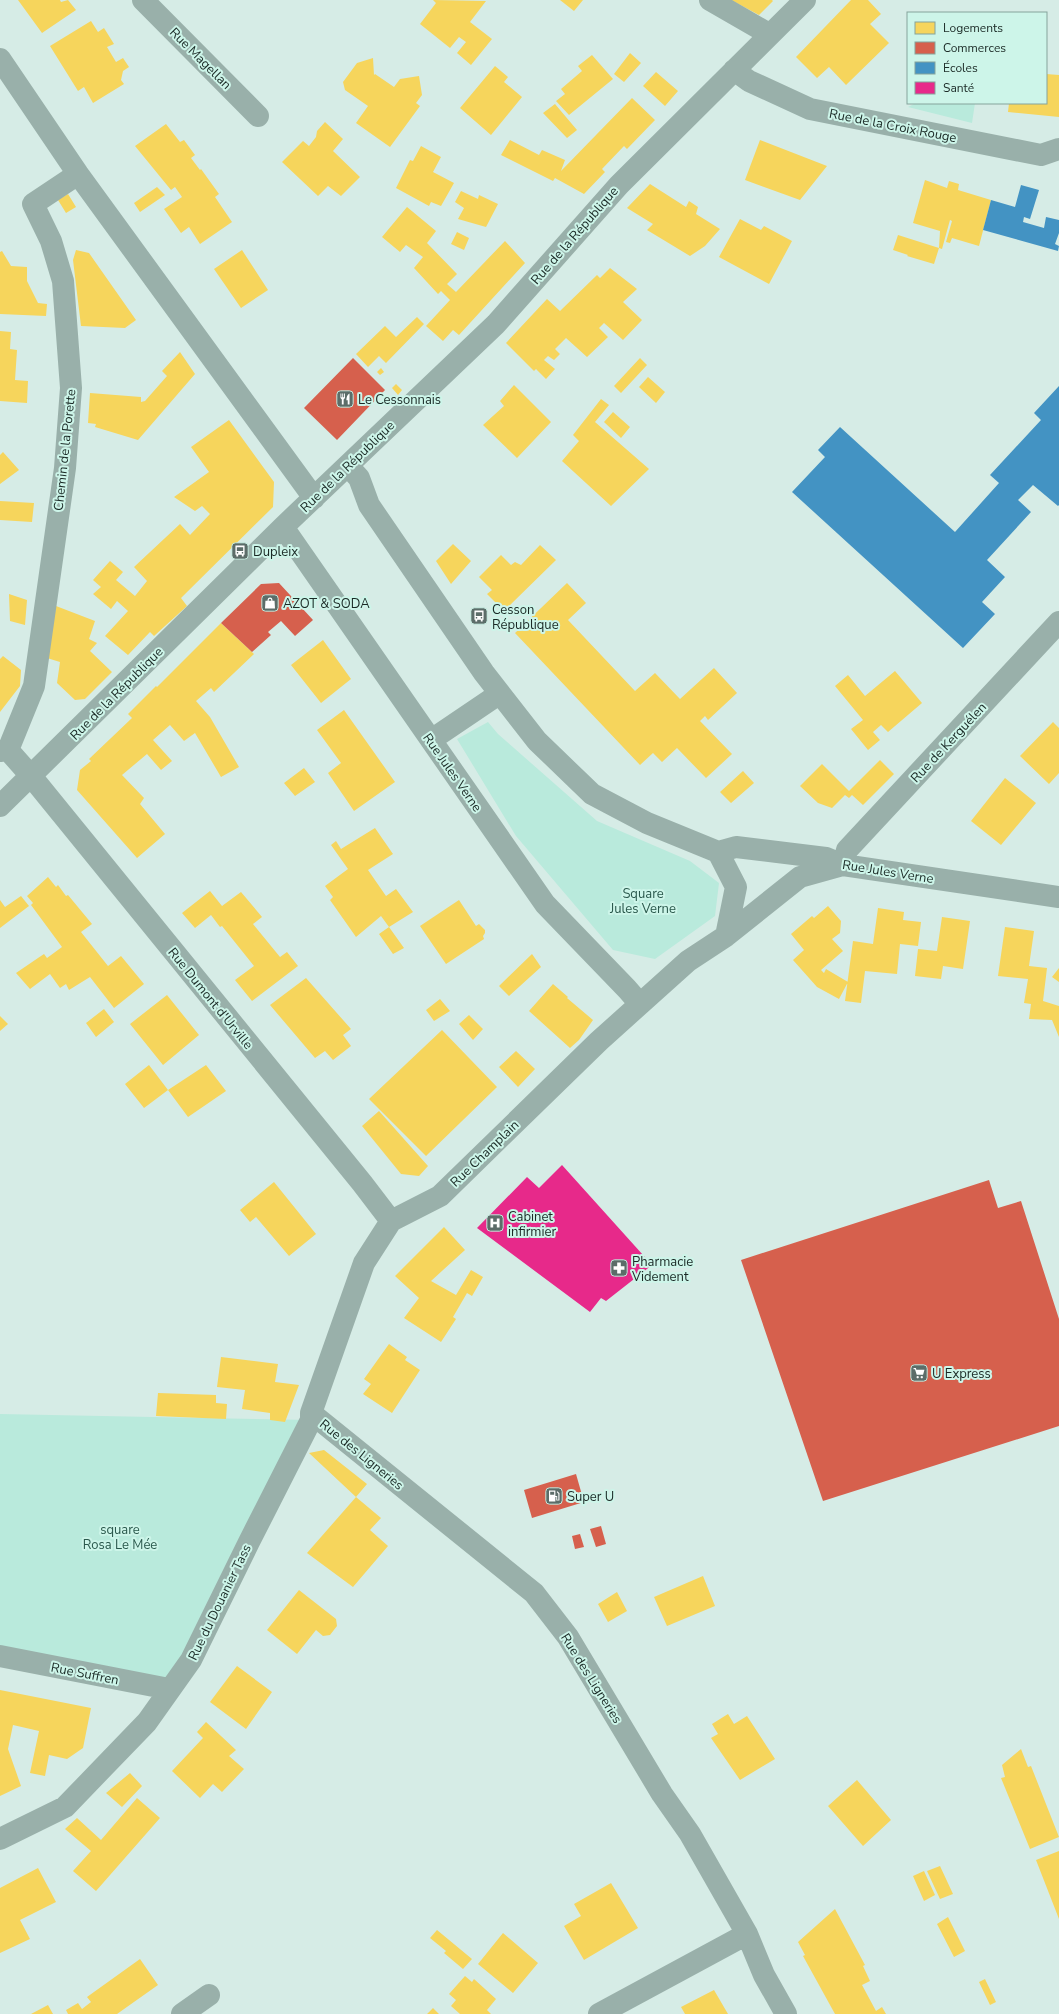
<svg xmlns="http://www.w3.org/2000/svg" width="1059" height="2014" font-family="'Nunito Sans',sans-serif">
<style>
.green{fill:#b9eadc}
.homes{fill:#f6d55c}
.shops{fill:#d6604d}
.schools{fill:#4393c3}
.health{fill:#e7298a}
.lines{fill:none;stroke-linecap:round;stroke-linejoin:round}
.minor{stroke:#99b0aa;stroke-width:22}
.labels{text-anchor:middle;stroke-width:4;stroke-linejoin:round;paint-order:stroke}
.street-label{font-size:13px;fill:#1a2925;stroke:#cdf5e9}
.poi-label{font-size:13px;fill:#1a2925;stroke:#cdf5e9;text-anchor:start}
.park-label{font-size:13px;fill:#2a584c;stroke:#cdf5e9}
</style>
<rect width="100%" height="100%" fill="#d6ece6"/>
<path class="green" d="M916,103h59l-3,20 -64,-16z
M488,722l10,12 99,87 93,40 29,22 -4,33 -60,43 -42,-9 -97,-114 -59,-97z
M0,1414l311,6 -142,269 -169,-33z"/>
<path class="homes" d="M18,0h42l1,2 7,-2 8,10 -34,23z
M433,0l53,1 -16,21 22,17 -21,26 -14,-12 9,-11 -7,-5 -9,11 -30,-24 16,-21z
M560,0h23l-9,11z
M731,0h41l1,1 -14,14z
M851,0h17l13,14 -11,10 19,19 -43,42 -17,-18 -12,11 -21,-21z
M91,21l7,11 6,-4 10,16 -7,3 9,15 7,-4 6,9 -6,4 -2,9 3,4 -31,19 -9,-16 -6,4 -28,-45z
M630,53l11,10 -17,19 -10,-8z
M592,55l21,24 -44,36 -13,-14 9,-7 -4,-5 21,-18 -4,-5z
M373,58l1,17 1,-1 19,13 6,-8 19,-3 3,19 -6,8 4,3 -30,41 -34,-24 12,-17 -23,-16 -2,-8 14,-19z
M495,66l13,11 -4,5 18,15 -31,38 -31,-27z
M656,72l22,19 -13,15 -22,-20z
M1046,74l13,1v42l-51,-5 1,-9h37z
M632,98l23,22 -28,29 -3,-3 -22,23 3,3 -21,22 -29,-16 -2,3 -52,-26 9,-15 29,15 3,-5 23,10 -4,11z
M555,104l22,26 -10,8 -24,-25z
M325,122l18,17 -10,12 27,26 -19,19 -13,-10 -10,10 -36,-34 21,-21 6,5 7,-9 1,-6z
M166,124l14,18 4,-2 11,15 -4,3 9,12 1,-1 18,25 -4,3 17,25 -32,22 -11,-17 -8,6 -17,-24 18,-12 -7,-10 -4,3 -36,-44z
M760,140l67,26 -27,34 -55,-20z
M421,146l20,11 -8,15 21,11 -13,23 -10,-4 -2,4 -33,-18 14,-28 3,1z
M925,180l22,8 2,-7 10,3 -1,6 33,10 -12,46 -27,-8 -2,5 -4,-1 6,-21 -2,-1 -8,29 -3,-1 1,-17 -27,-8z
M650,184l36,23 3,-6 9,6 -2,7 24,15 -15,17 -15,10 -43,-26 6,-6 -26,-16z
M157,187l8,8 -25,17 -6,-9z
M461,191l17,8 1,-4 19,9 -12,23 -28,-8 6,-11 -9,-6z
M68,194l8,13 -10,6 -8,-13z
M407,207l29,24 -9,12 30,31 -10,10 9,8 49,-51 20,22 -66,72 -6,-5 -10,11 -17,-15 24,-26 -9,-9 -3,3 -24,-26 9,-11 -17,-12 -6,7 -18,-15z
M740,219l21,11 3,-4 28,15 -23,43 -50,-27z
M457,232l12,6 -5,12 -13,-6z
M898,235l41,13 -5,16 -27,-8 1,-1 -15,-5z
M76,250l13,3 47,67 -11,8 -44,-2 -8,-66z
M242,250l26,40 -27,18 -27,-39z
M2,251l9,15 16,1v14l11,22 9,1 -1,12 -46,-2v-62z
M610,268l27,21 -14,13 19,18 -19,20 -19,-17 -5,5 9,9 -21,20 -21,-19 -11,11 5,5 -6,6 -6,-4 -4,4 11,9 -9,10 -10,-10 -2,2 -28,-28 41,-44 13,12 37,-36 3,3z
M417,317l7,7 -38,39 -7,-7 -11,11 -12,-13 29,-28 11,11z
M0,331l11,1 -1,17 7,1 -2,30 13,1 -1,22 -27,-2z
M180,352l15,22 -57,66 -43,-13 1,-3 -8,-1 2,-30 51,4v5l4,-1 22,-25 -5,-5z
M640,358l7,7 -26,28 -7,-7z
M381,368l3,4 -4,3 -3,-3z
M648,377l17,15 -9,11 -17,-16z
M396,384l6,6 -4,5 -6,-7z
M514,385l37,37 -34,36 -34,-33 21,-19 -4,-5z
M601,399l8,6 -14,17 54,47 -38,37 -49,-45 17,-20 -6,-6z
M613,412l17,15 -9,11 -17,-16z
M229,420l45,62 -1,25 -92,91 6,8 -33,30 -4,-4 -22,23 -23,-19 23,-25 -11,-10 -6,8 -18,-15 8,-7 -8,-7 17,-19 13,11 -7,8 19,16 12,-15 -13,-14 46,-43 10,11 20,-21 -8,-8 -7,5 -21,-14 35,-25 -18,-25z
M3,452l16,18 -19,14v-29z
M0,501l34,2 -2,19 -32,-2z
M453,544l18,17 -20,23 -15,-23z
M540,545l16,15 -52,51 -17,-17 5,-4 -13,-13 22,-22 10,10 4,-3 6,3z
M567,583l19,20 -18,17 67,71 20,-18 25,26 34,-31 23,25 -29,27 -3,-4 -5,5 32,33 -26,24 -29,-30 -15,14 -9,-9 -13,12 -125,-132z
M9,594l18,6 -2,25 -15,-4z
M56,606l39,15 -6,18 8,4 -7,8 22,21 -27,27 -10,1 -18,-17 3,-21 -13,-4z
M221,623l33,31 -40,38 -3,-4 -15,13 14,16 29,50 -18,10 -26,-44 -11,8 -14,-16 -17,15 19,21 -11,9 -14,-16 -25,21 22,23 -4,6 25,30 -28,24 -60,-68 3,-20 11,-9 -2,-2 43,-41 -4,-4 28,-28 1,1z
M323,640l28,39 -30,24 -30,-38z
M3,656l18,14 -1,16 -20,26v-53z
M895,671l27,32 -34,29 -7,-7 -8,7 7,8 -12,10 -17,-21 12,-9 -28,-34 13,-11 17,21z
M344,710l51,72 -41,29 -26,-38 13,-10 -24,-33z
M1053,722l6,6v45l-10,11 -29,-28z
M880,760l14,14 -31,31 -11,-10 -3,3 -4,-3 -13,13 -14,-5 -18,-17 22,-22 27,27z
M304,768l11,14 -20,14 -11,-13z
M743,771l11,12 -23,20 -11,-11z
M1005,778l31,25 -35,42 -30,-24z
M375,828l18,26 -25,16 18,26 10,-7 17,23 -24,15 15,21 -11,6 -14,-20 10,-7 -8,-11 -25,21 -26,-37 3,-3 -8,-11 23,-17 -17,-24 5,-4 5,8z
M48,877l8,10 2,-2 8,11 2,-1 24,29 -11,8 27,34 13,-10 23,28 -30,24 -24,-31 -21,13 -3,-6 -6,4 -10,-14 -20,15 -14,-16 22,-15 6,-4 3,4 15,-11 -31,-42 2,-2 -6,-7z
M210,891l12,15 19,-14 21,25 -9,7 27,33 7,-5 11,14 -46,35 -17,-21 19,-14 -32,-40 -2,1 -9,-12 -16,13 -13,-15z
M21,896l8,10 -29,22v-28l5,7z
M459,900l17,26 3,-2 6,6v3l-2,3 1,3 -38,25 -26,-38z
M828,906l13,15 -1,12 -8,6 11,12 -22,19 3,3 2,-4 22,13 -9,17 -22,-12 -24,-27 11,-10 -13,-16 21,-18 2,2z
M878,908l26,4 -1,8 18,2 -3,24 -18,-2 -3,30 -32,-3 -4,32 -16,-2 8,-60 20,3z
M942,917l28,4 -7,48 -20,-3 -2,13 -26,-3 3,-27 19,2z
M1005,927l29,4 -5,35 18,2 -4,33 16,5v31l-7,-17 -23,-1 2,-15 -7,-1 4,-24 -30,-3z
M532,954l9,13 -32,29 -10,-10z
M1059,968v14l-7,-5z
M306,978l45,51 -8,6 8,11 -18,14 -8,-9 -10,7 -45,-53z
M553,984l15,13 -1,1 26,22 -14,20 -9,8 -41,-37z
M167,995l32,40 -36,30 -33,-41z
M440,999l10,12 -16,10 -8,-11z
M104,1009l10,13 -18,15 -10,-14z
M469,1015l14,14 -10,11 -14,-16z
M0,1016l8,8 -8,7z
M442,1030l55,57 -71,69 -57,-57z
M516,1051l19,18 -17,18 -19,-20z
M149,1065l19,25 -24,18 -19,-24z
M206,1065l20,26 -38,26 -20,-27z
M379,1111l49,55 -9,10 -18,-2 -39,-48z
M274,1182l42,52 -27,22 -33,-39 -6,5 -10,-12z
M444,1227l21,23 -34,31 25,14 15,-25 12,7 -11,19 -5,-3 -14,24 3,2 -15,23 -37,-24 15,-20 -24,-22z
M389,1344l18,13 -2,3 15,10 -28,43 -29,-19 8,-10 -7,-5z
M221,1357l57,7 -3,18 24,3 -14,37 -15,-2v-7l-28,-4 3,-19 -28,-3z
M158,1393l58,2v8l11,1 -1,15 -70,-3z
M324,1450l43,34 -11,13 -47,-44z
M356,1497l25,21 -11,12 18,16 -35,41 -46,-34z
M703,1576l12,30 -48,20 -13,-29z
M299,1590l37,29 1,7 -7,9 -7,1 -7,-6 -19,24 -30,-24z
M617,1592l10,19 -19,11 -10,-18z
M237,1666l35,26 -26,37 -36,-27z
M0,1690l91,18 -8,40 -16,11 -18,-4 -4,21 -15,-3 9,-42 -26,-6 -5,24 13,37 -21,10z
M728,1714l6,10 13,-8 28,43 -35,21 -29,-42 7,-4 -6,-10z
M206,1722l30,28 -7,6 15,13 -22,23 -9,-8 -13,14 -28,-27 31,-33 -6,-6z
M1021,1749l7,18 3,-1 28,71 -29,12 -29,-71 4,-1 -3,-12z
M130,1773l12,13 -20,21 -16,-14z
M857,1780l34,40 -28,26 -35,-40z
M137,1798l23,20 -64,73 -23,-20 18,-20 -26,-22 12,-11 24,22z
M1059,1851v68l-23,-59z
M940,1866l13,28 -13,5 -13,-28z
M38,1868l18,34 -36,18 10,19 -30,14v-65z
M924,1871l11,24 -11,6 -11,-25z
M611,1883l27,45 -54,32 -20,-34 17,-10 -7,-12z
M835,1909l30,56 -2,1 7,15 -8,4 14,26 6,-4 4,7h-51l-32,-58 2,-1 -7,-13z
M948,1917l17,34 -11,6 -17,-33z
M437,1930l35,29 -9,10 -19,-16 2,-2 -16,-13z
M503,1933l35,30 -25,30 -35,-29z
M140,1959l18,26 -41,29h-49l-2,-4 12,-7 4,6 9,-7 -4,-5z
M465,1976l7,6 2,-3 22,20 -9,11 4,4h-31l-9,-8 5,-6 -7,-6z
M985,1979l11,23 -6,3 -11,-23z
M714,1990l14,24h-43l-4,-7z
M48,2005l5,9h-22z
M433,2008l6,6h-12z"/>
<path class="shops" d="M353,358l32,32 -48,50 -33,-32z
M279,583l34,37 -18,16 -14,-15 -13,11 3,3 -19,17 -31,-29 40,-39z
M989,1180l9,28 23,-7 38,118v107l-236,75 -82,-241z
M576,1474l8,28 -52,16 -8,-28z
M601,1526l5,18 -10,3 -6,-18z
M580,1534l4,13 -9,2 -3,-13z"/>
<path class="schools" d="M1021,185l18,5 -9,29 -6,-2 -1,5 21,6 2,-11 13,3v13l-4,11 4,2 -1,5 -75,-21 8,-30 24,7z
M1059,386v119l-1,1 -25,-21 -15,15 13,12 -44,48 18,17 -23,25 13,12 -32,34 -171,-156 33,-35 -7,-7 22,-23 115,105 44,-49 -9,-8 51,-55 -7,-7z"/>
<path class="health" d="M562,1165l90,100 -46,36 -5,-3 -11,14 -113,-84 50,-51 12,11z"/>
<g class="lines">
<path class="minor" d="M143,0l115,116
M710,0l59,34
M0,59l78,115 236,324
M734,70l15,11 61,28 231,46 18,-6
M348,466l11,12 10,27 115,168 53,68 55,53 55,29 71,29 18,35 -10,49
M283,527l262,377 82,85 13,15
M431,740l68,-46
M8,750l26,-64 31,-218 6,-80 -8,-107 -12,-40 -18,-37 45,-30
M0,751l8,-1 23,26 331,407 29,38
M0,806l283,-279 213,-203 123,-139 186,-185
M718,852l18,-5 90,11 17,7 216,32
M843,865l4,-15 212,-228
M311,1413l223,180 34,44 94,157 28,40 57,100 17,41 22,39
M0,1656l169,33
M0,1839l65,-32 82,-85 44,-62 58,-118 62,-122v-7l53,-150 27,-42 49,-25 159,-155 89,-80 38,-25 74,-59 43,-12
M182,2014l27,-19
M599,2014l148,-80"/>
</g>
<defs>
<symbol id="restaurant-square" viewBox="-11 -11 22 22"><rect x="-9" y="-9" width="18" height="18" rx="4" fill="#5c6d69" stroke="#cdf5e9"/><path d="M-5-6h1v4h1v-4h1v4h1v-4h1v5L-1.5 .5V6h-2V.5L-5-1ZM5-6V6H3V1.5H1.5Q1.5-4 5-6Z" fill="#fff"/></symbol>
<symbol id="bus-square" viewBox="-11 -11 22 22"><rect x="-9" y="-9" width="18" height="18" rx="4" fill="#5c6d69" stroke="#cdf5e9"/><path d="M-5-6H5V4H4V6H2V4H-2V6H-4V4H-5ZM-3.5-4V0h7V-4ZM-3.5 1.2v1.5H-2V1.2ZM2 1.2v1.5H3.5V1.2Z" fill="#fff"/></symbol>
<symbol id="shop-square" viewBox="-11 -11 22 22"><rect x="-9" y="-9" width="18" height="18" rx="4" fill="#5c6d69" stroke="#cdf5e9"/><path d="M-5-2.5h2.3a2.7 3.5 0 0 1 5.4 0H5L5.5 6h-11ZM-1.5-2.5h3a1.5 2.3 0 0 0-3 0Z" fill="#fff"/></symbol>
<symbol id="hospital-square" viewBox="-11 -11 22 22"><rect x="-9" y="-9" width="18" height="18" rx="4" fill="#5c6d69" stroke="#cdf5e9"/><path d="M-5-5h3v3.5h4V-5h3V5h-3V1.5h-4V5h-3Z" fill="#fff"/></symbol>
<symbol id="pharmacy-square" viewBox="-11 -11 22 22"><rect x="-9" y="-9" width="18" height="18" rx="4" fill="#5c6d69" stroke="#cdf5e9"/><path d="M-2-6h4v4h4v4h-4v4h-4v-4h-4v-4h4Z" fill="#fff"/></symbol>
<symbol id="supermarket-square" viewBox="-11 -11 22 22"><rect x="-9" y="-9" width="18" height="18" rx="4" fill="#5c6d69" stroke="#cdf5e9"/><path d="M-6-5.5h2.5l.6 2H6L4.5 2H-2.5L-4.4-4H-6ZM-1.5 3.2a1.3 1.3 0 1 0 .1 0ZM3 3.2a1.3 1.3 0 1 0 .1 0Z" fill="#fff"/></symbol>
<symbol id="fuel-square" viewBox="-11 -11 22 22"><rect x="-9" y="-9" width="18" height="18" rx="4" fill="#5c6d69" stroke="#cdf5e9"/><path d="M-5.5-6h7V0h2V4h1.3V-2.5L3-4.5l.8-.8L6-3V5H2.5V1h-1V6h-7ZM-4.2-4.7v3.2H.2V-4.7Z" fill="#fff"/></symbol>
</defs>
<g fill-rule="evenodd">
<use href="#restaurant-square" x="335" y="389" width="20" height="20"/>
<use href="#bus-square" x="230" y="541" width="20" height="20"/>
<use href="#shop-square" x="260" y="593" width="20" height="20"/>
<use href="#bus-square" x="469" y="606" width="20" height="20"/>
<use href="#hospital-square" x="485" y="1213" width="20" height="20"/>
<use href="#pharmacy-square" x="609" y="1258" width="20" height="20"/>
<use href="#supermarket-square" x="909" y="1363" width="20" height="20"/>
<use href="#fuel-square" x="544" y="1486" width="20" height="20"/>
</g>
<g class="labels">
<g class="street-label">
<text transform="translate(201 58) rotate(45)" y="5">Rue Magellan</text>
<text transform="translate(893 125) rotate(11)" y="5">Rue de la Croix Rouge</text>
<text transform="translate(574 235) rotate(-49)" y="5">Rue de la République</text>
<text transform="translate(64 450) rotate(-84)" y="5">Chemin de la Porette</text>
<text transform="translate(347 466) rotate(-44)" y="5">Rue de la République</text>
<text transform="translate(116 693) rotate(-45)" y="5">Rue de la République</text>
<text transform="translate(948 742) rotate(-47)" y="5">Rue de Kerguélen</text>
<text transform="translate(453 772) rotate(55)" y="5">Rue Jules Verne</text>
<text transform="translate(888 871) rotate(9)" y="5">Rue Jules Verne</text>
<text transform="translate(211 998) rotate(51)" y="5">Rue Dumont d'Urville</text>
<text transform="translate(484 1153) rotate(-44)" y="5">Rue Champlain</text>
<text transform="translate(362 1454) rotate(39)" y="5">Rue des Ligneries</text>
<text transform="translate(219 1602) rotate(-64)" y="5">Rue du Douanier Tass</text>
<text transform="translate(85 1673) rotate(11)" y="5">Rue Suffren</text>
<text transform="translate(592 1678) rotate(58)" y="5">Rue des Ligneries</text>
</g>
<g class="poi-label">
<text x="358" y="404">Le Cessonnais</text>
<text x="253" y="556">Dupleix</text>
<text x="283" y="608">AZOT &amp; SODA</text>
<text x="492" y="614">Cesson<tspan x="492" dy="15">République</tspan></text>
<text x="508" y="1221">Cabinet<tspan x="508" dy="15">infirmier</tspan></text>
<text x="632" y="1266">Pharmacie<tspan x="632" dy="15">Videment</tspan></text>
<text x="932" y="1378">U Express</text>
<text x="567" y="1501">Super U</text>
</g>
<g class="park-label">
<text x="643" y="898">Square<tspan x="643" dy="15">Jules Verne</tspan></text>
<text x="120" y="1534">square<tspan x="120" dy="15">Rosa Le Mée</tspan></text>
</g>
</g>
<rect x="907" y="12" width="140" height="92" fill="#cdf5e9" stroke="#85a39b"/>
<rect x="915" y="22" width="20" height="12" fill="#f6d55c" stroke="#85a39b"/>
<text x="943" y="32" font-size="12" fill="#1a2925">Logements</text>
<rect x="915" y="42" width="20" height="12" fill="#d6604d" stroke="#85a39b"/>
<text x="943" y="52" font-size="12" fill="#1a2925">Commerces</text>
<rect x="915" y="62" width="20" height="12" fill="#4393c3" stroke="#85a39b"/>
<text x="943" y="72" font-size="12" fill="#1a2925">Écoles</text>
<rect x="915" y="82" width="20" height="12" fill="#e7298a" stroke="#85a39b"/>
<text x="943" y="92" font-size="12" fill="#1a2925">Santé</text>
</svg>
